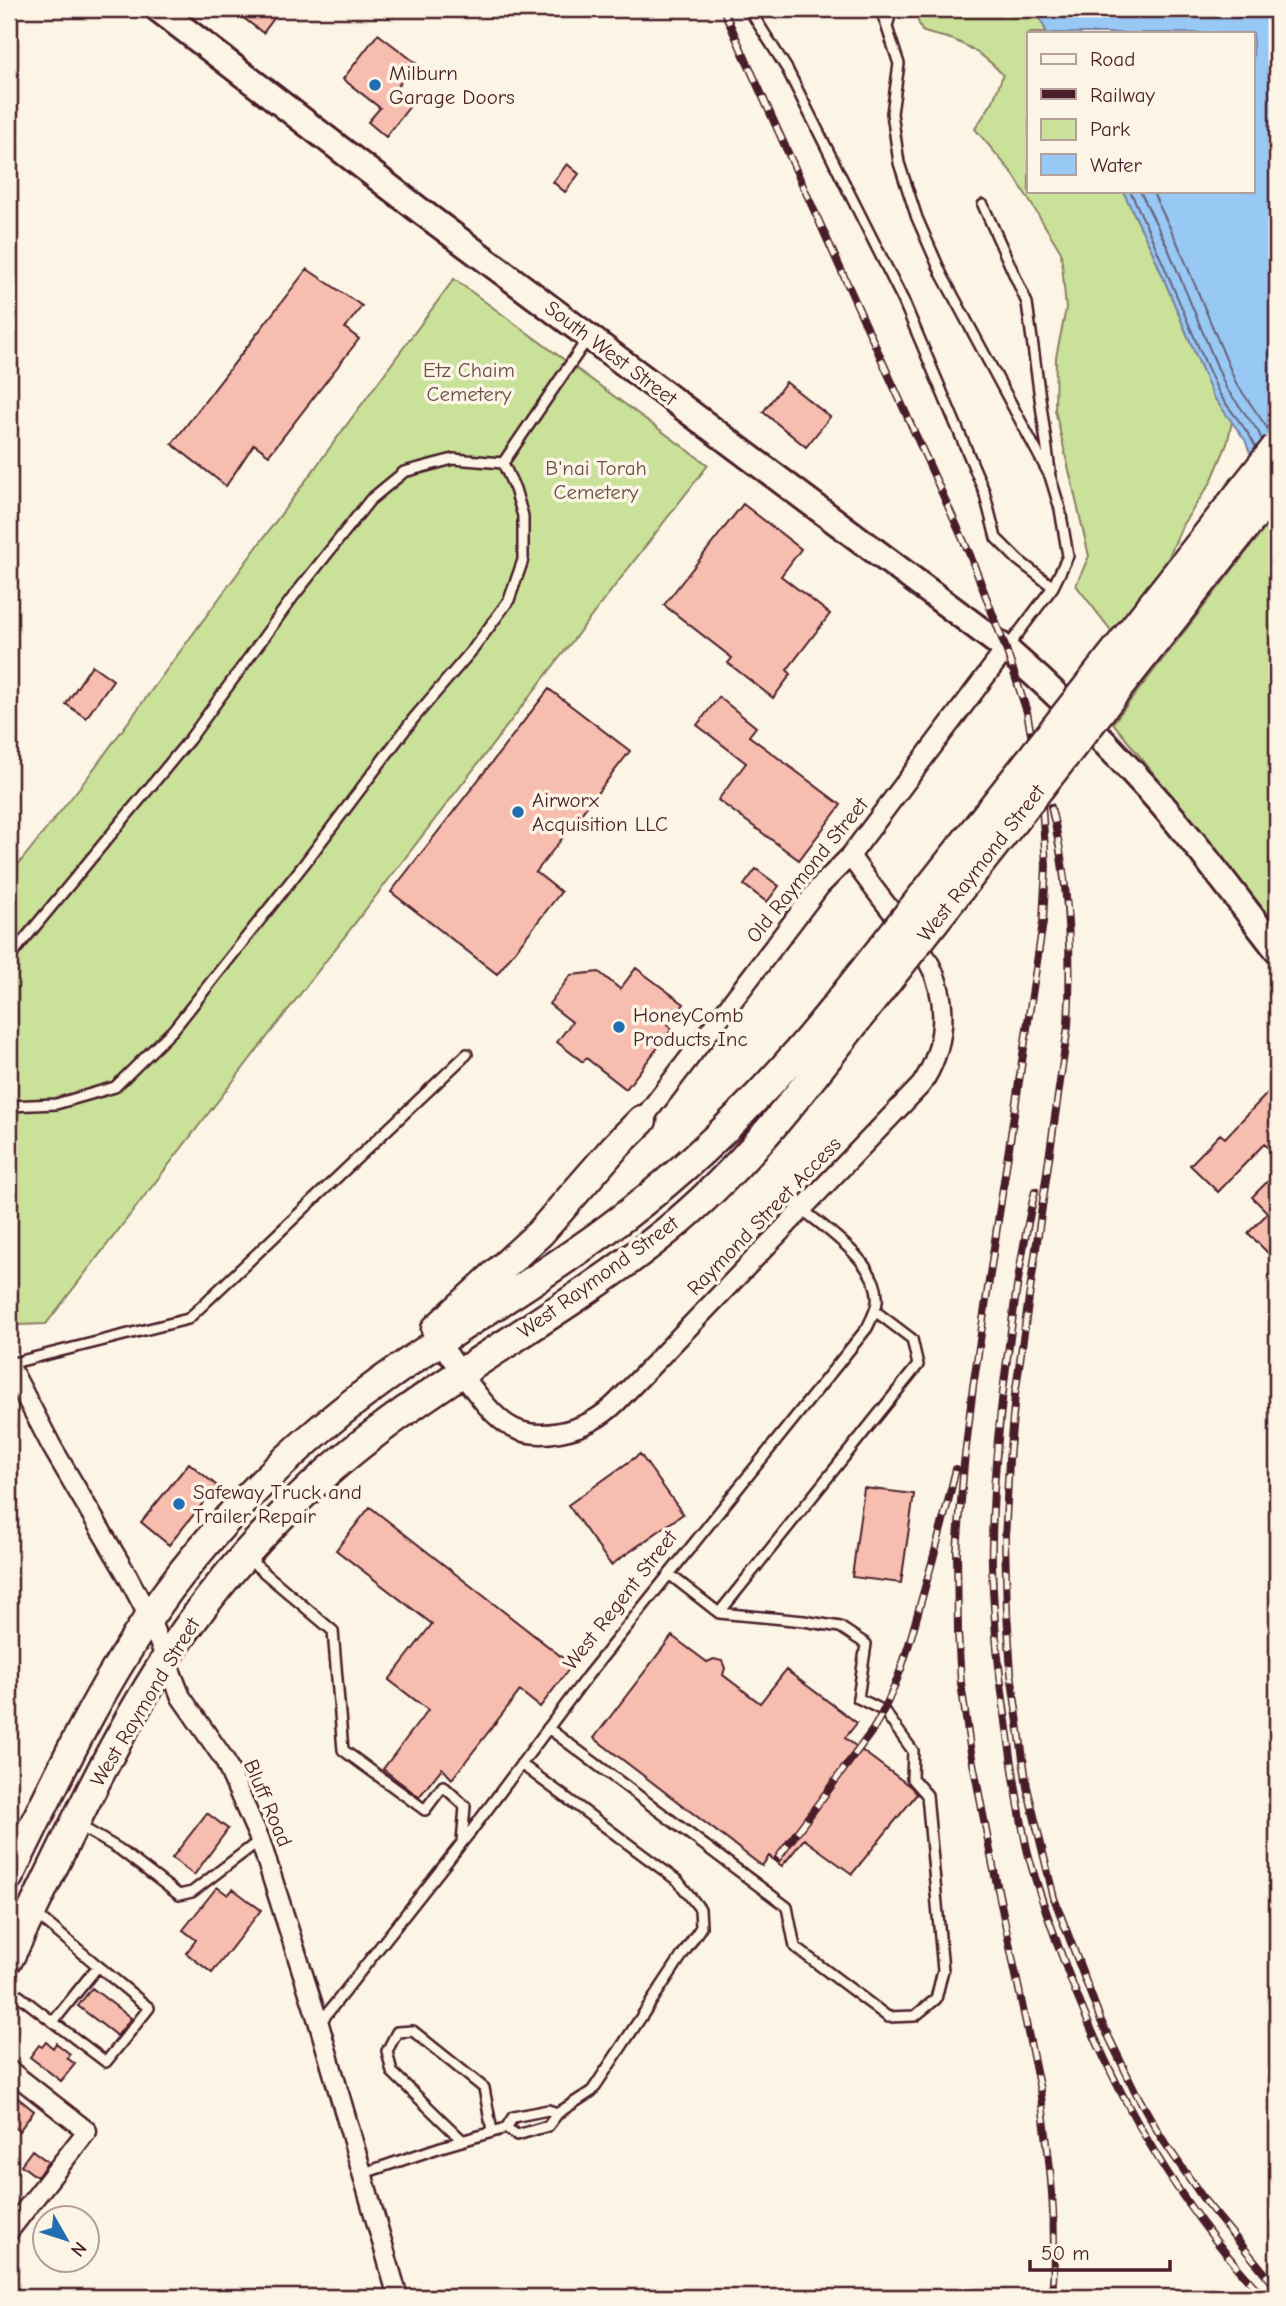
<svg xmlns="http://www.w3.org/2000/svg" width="1286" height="2306" font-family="'Comic Neue',sans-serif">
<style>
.green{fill:#c9e198;stroke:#8a8062;stroke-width:2}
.water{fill:#98c8f4;stroke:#7984a4;stroke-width:2}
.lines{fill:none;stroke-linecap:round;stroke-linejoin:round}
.shore{stroke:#69637b;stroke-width:2}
.building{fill:#f7bdae;stroke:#4a1f2b;stroke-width:2}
.service-casing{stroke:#4a1f2b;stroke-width:14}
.minor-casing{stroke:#4a1f2b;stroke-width:23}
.secondary-casing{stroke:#4a1f2b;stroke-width:30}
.primary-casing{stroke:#4a1f2b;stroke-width:33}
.service{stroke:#fcf5e5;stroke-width:9}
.minor{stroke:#fcf5e5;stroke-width:18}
.secondary{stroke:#fcf5e5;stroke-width:24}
.primary{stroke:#fcf5e5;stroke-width:28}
.rail-casing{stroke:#4a1f2b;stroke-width:8}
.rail{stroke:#fcf5e5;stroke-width:5;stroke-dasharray:16;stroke-linecap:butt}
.primary-bridge-casing{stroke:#4a1f2b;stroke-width:33;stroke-linecap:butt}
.primary-bridge{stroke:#fcf5e5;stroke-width:28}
.poi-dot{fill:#1f6fb2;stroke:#fcf5e5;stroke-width:2.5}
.labels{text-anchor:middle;stroke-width:7;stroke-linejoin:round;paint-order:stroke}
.poi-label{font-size:21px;fill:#4a1f2b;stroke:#fcf5e5;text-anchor:start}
.street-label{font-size:21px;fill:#4a1f2b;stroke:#fcf5e5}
.park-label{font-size:21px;fill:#6a5046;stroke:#fcf5e5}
</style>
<rect width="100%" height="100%" fill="#fcf5e5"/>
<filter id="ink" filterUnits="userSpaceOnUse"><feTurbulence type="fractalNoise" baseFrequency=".0143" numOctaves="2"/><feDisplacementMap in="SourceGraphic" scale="14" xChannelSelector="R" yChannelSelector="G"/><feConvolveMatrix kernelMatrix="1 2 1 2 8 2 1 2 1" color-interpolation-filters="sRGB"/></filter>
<g filter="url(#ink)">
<path class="green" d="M913,9h123l11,24h-18v158h94l30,62 60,143 19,26 -5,22 -16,38 -28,42 -18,42 -52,67 -37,-48 13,-29 -34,-146 1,-53 10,-48 -5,-57 -48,-78 -38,-45 18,-28 10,-26c-13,-15 -28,-26 -47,-34 -11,-5 -23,-5 -34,-10z
M454,279l254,186 -662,859 -28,1 -9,-12v-437l78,-98z
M1274,517l3,8v402l-164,-204z"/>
<path class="water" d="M1036,9h241v513l-32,-82 -32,-44 -60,-143 -30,-62h130v-158h-206z"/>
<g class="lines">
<path class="shore" d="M1130,191c32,65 57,133 87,198 10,21 30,37 39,59
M1140,191l27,55 59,142 32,43 4,9
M1152,191l25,51 59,141 34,49"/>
</g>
<path class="building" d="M232,9h49l-18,24z
M378,34l38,29 -23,29 17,14 -24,31 -18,-15 12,-14 -37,-29z
M567,164l12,10 -14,18 -12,-10z
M307,269l55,37 -17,22 14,11 -90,116 -15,-11 -28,42 -54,-42z
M786,382l44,35 -24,30 -43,-35z
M743,504l58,45 -20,27 49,38 -43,56 4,4 -18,24 -45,-35 4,-5 -68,-53z
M92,665l21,15 -27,38 -20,-14z
M549,689l81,62 -94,121 25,20 -64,82 -106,-82z
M719,697l37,30 -7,9 92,69 -42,55 -81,-60 28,-37 -49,-38z
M756,869l23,17 -12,16 -23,-17z
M636,968l48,36 -16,21 4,4 -46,60 -40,-31 -3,4 -26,-20 15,-20 -23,-18 22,-29 28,-3 21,17z
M1277,1083v73l-13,-12 -46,48 -28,-27 30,-31 5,4z
M1277,1172v90l-29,-29 20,-20 -16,-16z
M640,1454l43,60 -72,51 -43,-60z
M189,1463l28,23 -48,59 -28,-23z
M864,1488l50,6 -13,89 -49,-6z
M370,1507l202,158 -32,42 -20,-16 -68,88 -10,-11 -23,29 -36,-28 45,-59 -39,-30 43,-56 -96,-74z
M672,1636l35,26 7,-3 8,2 3,7 -2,7 37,28 26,-33 71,53 -12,15 66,49 6,7 -65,80 -48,-35 -22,27 -13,-10 -7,10 -168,-128z
M207,1813l21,16 -34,46 -22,-17z
M217,1887l11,8 5,-6 28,21 -49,63 -26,-20 10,-13 -13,-10z
M92,1988l39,30 -14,18 -39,-30z
M46,2042l7,6 3,-5 14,11 -3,4 8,6 -14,17 -31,-24 9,-12 3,2z
M9,2091l25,20 -15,20 -10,-8z
M32,2150l16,12 -11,15 -16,-12z"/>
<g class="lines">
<defs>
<path id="service" d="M749,9l38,60 116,231 81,191 12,47 22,22 35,27 -46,61
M881,9l18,55 -7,49 7,50 18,55 25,57 108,201 10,33 8,47 -15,31
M887,26l5,-17
M983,205l44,98 23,168
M9,958l180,-218 104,-143 77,-97 34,-28 49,-13 50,4 85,-125
M9,1106l47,-2 59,-17 58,-57 132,-167 109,-145 60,-70 35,-48 14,-40v-44l-8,-27 -12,-26
M9,1364l179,-45 279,-265
M246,1557l87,74 10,119 82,60 18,-24 22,20 -3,36
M669,1574l50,39 199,-248 -6,-26 -37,-28
M548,1728l239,179 8,40 93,70 27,-1 21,-17 7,-29 -16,-175 -15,-17 1,-27 -29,-40 -26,-13 8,-54 -26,-17 -36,-6 -85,-8
M78,1825l41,24 60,46 13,-3 68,-52
M9,1988l44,34 45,-56 -62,-52
M53,2022l53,40 43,-54 -51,-42
M319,2024l153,-194 116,-155 279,-347c4,-8 9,-17 10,-26 4,-37 -50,-72 -75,-93
M506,2128l11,7 31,-9 10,-13 34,-22 109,-164 -1,-18 -22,-28 -157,-117
M462,2140l-70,-68 -5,-21 10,-19 16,-1 71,57 8,43
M361,2174l80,-27 65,-19 7,-11 35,-7 10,3"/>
<path id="minor" d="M642,1120l178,-234 30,-30 156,-207
M440,1342c12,18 24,36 38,53 23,30 42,45 82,37 22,-4 41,-14 57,-30l304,-317c25,-37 29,-85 7,-124 -9,-16 -22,-29 -32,-44 -16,-20 -31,-40 -46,-61
M9,1365l43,82 75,128 22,42 32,80 43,62 36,81 59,184 79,273
M9,2070l78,61 -78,100"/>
<path id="secondary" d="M158,9l260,200 588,440c46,40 89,82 130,127 51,54 95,115 141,174"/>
<path id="primary" d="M436,1329l104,-96 75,-86 27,-27
M9,1876c43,-87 84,-177 139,-257 49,-72 110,-137 176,-193 87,-74 189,-127 281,-195 93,-68 172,-149 242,-239
M9,1958c54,-109 106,-228 176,-327 36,-51 78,-99 124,-142 108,-102 244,-165 359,-259 76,-62 135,-140 195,-218"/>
</defs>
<use href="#service" class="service-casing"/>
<use href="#minor" class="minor-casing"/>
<use href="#secondary" class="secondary-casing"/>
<use href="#primary" class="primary-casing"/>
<use href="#service" class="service"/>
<use href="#minor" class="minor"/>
<use href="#secondary" class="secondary"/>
<use href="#primary" class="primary"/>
<defs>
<path id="rail" d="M723,9l247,546 36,94 21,63 14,78 5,75 -3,57 -70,465 -9,77 -7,87 1,81 3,51 9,64 22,114 48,229c10,69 18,138 12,207
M1051,807c18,72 21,145 17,219l-53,369 -6,65 -4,80 2,72 4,61 16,114 27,111 47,123 35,72 25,44 44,64 72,87
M1035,1191c-11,46 -18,93 -24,139 -10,71 -18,141 -19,212 -1,31 2,63 4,95 4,47 11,93 18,140 4,25 8,51 14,76 8,32 20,64 31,95 46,129 111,249 205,349
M778,1858l94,-127c24,-39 36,-81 48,-126 13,-45 25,-90 36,-136"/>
</defs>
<use href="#rail" class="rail-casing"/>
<use href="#rail" class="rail"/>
<defs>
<path id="primary-bridge" d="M847,992l430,-546
M863,1012l414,-525"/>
</defs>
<use href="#primary-bridge" class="primary-bridge-casing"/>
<use href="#primary-bridge" class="primary-bridge"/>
</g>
</g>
<g class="poi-dot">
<circle cx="375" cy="85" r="7"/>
<circle cx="518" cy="812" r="7"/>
<circle cx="619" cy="1027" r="7"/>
<circle cx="179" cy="1504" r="7"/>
</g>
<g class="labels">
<g class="poi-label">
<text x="389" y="80">Milburn<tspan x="389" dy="24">Garage Doors</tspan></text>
<text x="532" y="807">Airworx<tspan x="532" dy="24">Acquisition LLC</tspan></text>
<text x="633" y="1022">HoneyComb<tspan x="633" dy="24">Products Inc</tspan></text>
<text x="193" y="1499">Safeway Truck and<tspan x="193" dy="24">Trailer Repair</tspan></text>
</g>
<g class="street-label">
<text transform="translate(611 353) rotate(37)" y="7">South West Street</text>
<text transform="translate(981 863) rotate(-52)" y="7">West Raymond Street</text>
<text transform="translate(807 870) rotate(-51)" y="7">Old Raymond Street</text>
<text transform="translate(764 1216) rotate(-46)" y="7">Raymond Street Access</text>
<text transform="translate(598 1277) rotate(-36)" y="7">West Raymond Street</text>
<text transform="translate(620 1600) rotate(-52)" y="7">West Regent Street</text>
<text transform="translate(145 1702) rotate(-59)" y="7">West Raymond Street</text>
<text transform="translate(268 1803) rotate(67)" y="7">Bluff Road</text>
</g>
<g class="park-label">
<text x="469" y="377">Etz Chaim<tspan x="469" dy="24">Cemetery</tspan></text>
<text x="596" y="475">B'nai Torah<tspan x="596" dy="24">Cemetery</tspan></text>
</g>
</g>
<rect width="1286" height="2306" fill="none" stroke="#fcf5e5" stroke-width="35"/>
<rect x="18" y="18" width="1251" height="2271" fill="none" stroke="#4a1f2b" stroke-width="2.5" filter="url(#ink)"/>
<rect x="1027" y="32" width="228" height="161" fill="#fcf5e5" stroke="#b59f9b" stroke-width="2"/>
<rect x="1041" y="54" width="35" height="10" fill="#fcf5e5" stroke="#b59f9b" stroke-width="2"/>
<text x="1090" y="66" font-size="21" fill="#4a1f2b">Road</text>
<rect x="1041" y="89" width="35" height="10" fill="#4a1f2b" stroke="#b59f9b" stroke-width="2"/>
<text x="1090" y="102" font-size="21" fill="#4a1f2b">Railway</text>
<rect x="1041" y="119" width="35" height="21" fill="#c9e198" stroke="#b59f9b" stroke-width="2"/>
<text x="1090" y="136" font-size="21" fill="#4a1f2b">Park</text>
<rect x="1041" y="154" width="35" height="21" fill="#98c8f4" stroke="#b59f9b" stroke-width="2"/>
<text x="1090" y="172" font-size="21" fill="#4a1f2b">Water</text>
<g transform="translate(66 2239) rotate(129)"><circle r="33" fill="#fcf5e5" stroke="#b59f9b" stroke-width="2"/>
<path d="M0-5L12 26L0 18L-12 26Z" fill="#1f6fb2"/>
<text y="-10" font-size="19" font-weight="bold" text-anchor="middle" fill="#4a1f2b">N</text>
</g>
<path d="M1030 2260v10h140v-10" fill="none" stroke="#4a1f2b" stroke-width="3.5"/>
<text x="1041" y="2260" font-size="21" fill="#4a1f2b" stroke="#fcf5e5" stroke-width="5" paint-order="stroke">50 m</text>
</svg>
